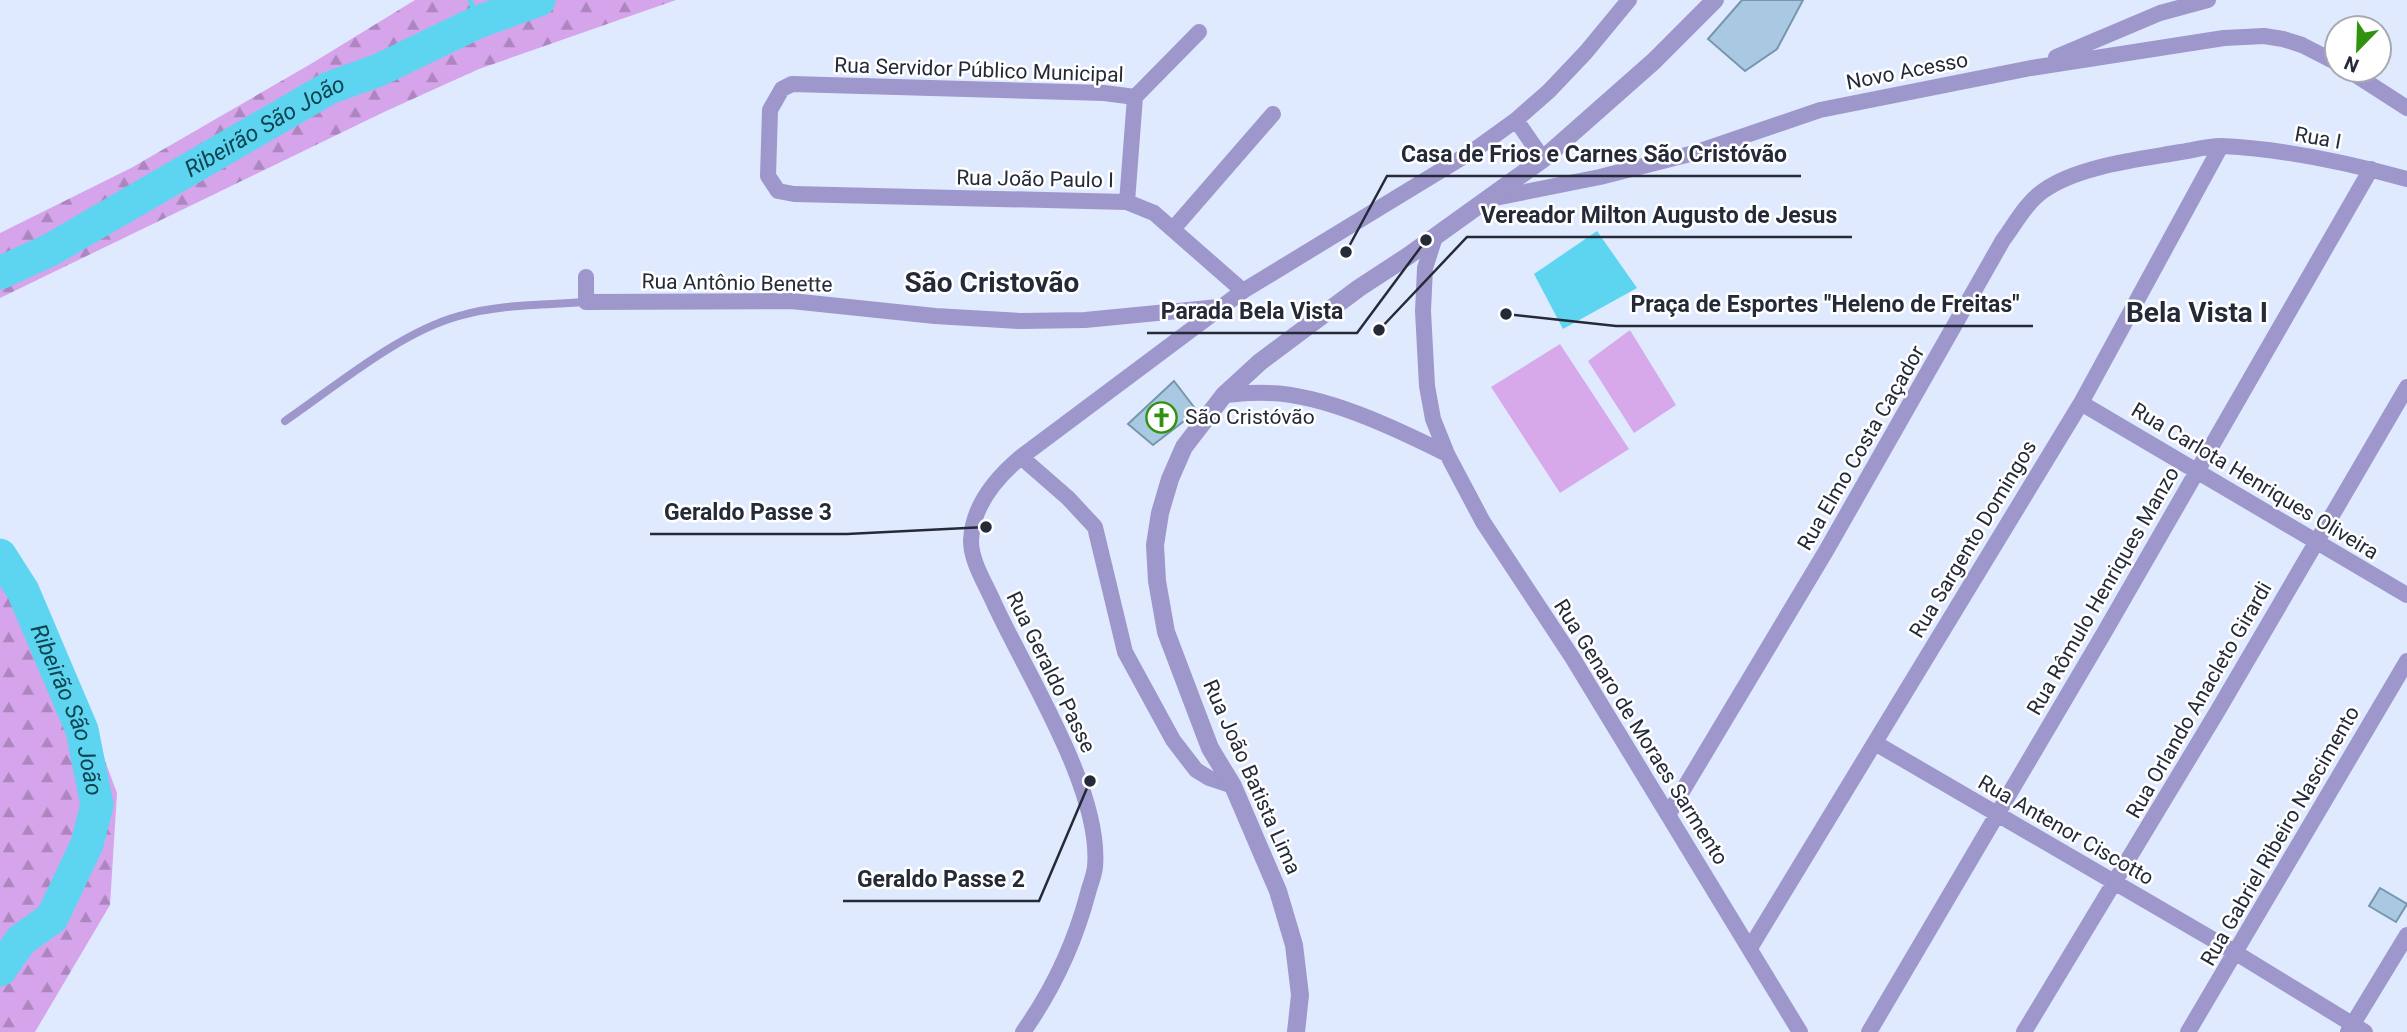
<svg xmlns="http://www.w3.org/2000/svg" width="2407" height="1032" font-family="Roboto,sans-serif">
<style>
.grass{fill:#d7a9eb}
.forest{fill:url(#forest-firs)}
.water{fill:#5ed5f0}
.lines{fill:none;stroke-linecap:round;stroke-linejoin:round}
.stream{stroke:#5ed5f0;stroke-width:5}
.river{stroke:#5ed5f0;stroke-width:33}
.building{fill:#a8c9e1;stroke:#7796ad;stroke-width:2}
.service{stroke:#9e97cc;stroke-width:8}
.minor{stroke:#9e97cc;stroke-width:16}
.tertiary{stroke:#9e97cc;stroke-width:18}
.labels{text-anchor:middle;stroke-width:5;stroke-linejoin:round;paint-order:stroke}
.street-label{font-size:21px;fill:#242a37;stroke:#fff}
.poi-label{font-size:21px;fill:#242a37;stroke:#fff;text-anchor:start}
.water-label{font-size:23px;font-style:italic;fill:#0e444f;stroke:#fff}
.district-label{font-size:28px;font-weight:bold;fill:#242a37;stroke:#fff}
.leader{fill:none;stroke:#242a37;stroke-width:2.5}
.callout-dot{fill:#242a37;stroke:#fff;stroke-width:2.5}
.callout-label{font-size:23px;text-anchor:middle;font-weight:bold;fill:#242a37;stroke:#fff;stroke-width:5;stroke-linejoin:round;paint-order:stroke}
</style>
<defs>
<pattern id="forest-firs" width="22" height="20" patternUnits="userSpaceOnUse" patternTransform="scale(1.75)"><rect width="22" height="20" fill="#d5a4eb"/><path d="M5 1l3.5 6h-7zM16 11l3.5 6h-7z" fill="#ad86bf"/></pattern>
</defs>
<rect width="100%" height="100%" fill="#e0eafe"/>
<path class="grass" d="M1630,330l46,75 -42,28 -46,-72z
M1560,344l69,105 -69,44 -69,-106z"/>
<path class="forest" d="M415,0h261l-197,69 -95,43 -384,186v-65l131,-65 178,-103z
M0,554l66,102 51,137 -7,112 -75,127h-35z"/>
<path class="water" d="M1597,231l40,57 -74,41 -29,-55z"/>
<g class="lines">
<path class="stream" d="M470,0l8,22"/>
<g class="river">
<path id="s1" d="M0,273l50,-23 279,-162 50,-18 99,-48 61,-22"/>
<path id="s2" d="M0,555l23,36 59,139 15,75 -10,39 -35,74 -31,22 -21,30"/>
</g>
</g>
<path class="building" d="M1742,0h61l-26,49 -32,22 -37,-32z
M1174,381l23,30 -44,34 -25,-21z
M2380,888l27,16 -11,18 -27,-16z"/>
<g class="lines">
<path class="service" d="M285,421c51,-35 115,-89 174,-105 41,-12 85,-11 127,-14"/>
<path class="minor" d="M2056,57l104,-44 48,-13
M2348,70l59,38
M1135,97l64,-65
M1516,120l27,39
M1490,199l110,-22 94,-24 126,-43 211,-42 193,-30 40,-2 19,3 19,6 35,18
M1127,202l8,-105 -31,-4 -312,-9 -10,5 -12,21 -2,66 10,15 16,3 333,8 27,11 89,78
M1173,229l100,-115
M1435,237l-10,31 -2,43 4,75 6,33 14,35 36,68 89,135 228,375
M586,277v25l205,-1 144,15 85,5 65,-1 134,-13
M1224,395c14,-1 29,-3 44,-2 56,1 129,36 179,61
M2081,403l326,192
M1021,457l47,41 27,29 30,125 48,88 23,30 13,8 24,8
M1875,743l361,210 129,79
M1668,815l158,-264 177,-311c12,-16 23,-37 40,-49 34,-25 98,-32 138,-39 14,-2 29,-7 42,-6 61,3 126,17 184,33
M1750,948l331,-545 140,-257
M1023,1032c29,-41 52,-90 65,-139 2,-8 6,-17 7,-26 7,-77 -70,-195 -102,-266 -8,-18 -22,-40 -22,-60 1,-35 25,-63 50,-84l222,-166 230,-140 43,-31 33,-29 37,-39 43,-52
M1869,1032l235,-399 267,-464
M2024,1032l193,-320 190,-325
M2188,1032l219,-371
M2348,1032l59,-97"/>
<path class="tertiary" d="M1296,1032l4,-37 -6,-50 -16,-54 -45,-105 -23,-38 -44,-116 -9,-51 -2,-36 5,-32 10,-34 14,-32 40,-52 36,-33 99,-74 49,-32 135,-97 111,-98 61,-61"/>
</g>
<defs>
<symbol id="church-ring" viewBox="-11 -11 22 22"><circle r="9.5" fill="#fff" stroke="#319210" stroke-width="1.5"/><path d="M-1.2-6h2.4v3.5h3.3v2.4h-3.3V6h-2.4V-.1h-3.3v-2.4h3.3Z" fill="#319210"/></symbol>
</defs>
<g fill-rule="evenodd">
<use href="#church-ring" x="1144" y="400" width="35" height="35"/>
</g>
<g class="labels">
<g class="street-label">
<text transform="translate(979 70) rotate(2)" y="7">Rua Servidor Público Municipal</text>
<text transform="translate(1907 71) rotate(-11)" y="7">Novo Acesso</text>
<text transform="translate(2318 138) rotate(10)" y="7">Rua I</text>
<text transform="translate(1035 179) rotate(1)" y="7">Rua João Paulo I</text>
<text transform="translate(737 283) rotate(1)" y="7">Rua Antônio Benette</text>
<text transform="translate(1861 448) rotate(-60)" y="7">Rua Elmo Costa Caçador</text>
<text transform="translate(2255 481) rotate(31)" y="7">Rua Carlota Henriques Oliveira</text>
<text transform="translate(1973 539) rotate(-59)" y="7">Rua Sargento Domingos</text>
<text transform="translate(2103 591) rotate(-60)" y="7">Rua Rômulo Henriques Manzo</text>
<text transform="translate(1051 672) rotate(64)" y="7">Rua Geraldo Passe</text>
<text transform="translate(2199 700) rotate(-60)" y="7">Rua Orlando Anacleto Girardi</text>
<text transform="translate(1641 732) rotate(58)" y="7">Rua Genaro de Moraes Sarmento</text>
<text transform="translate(1252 777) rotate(66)" y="7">Rua João Batista Lima</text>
<text transform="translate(2066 830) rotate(30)" y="7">Rua Antenor Ciscotto</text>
<text transform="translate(2280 836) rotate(-60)" y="7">Rua Gabriel Ribeiro Nascimento</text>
</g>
<g class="poi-label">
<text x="1185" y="424">São Cristóvão</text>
</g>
<g class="water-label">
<text dy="8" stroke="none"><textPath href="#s1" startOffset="303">Ribeirão São João</textPath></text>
<text dy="8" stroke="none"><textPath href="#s2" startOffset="170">Ribeirão São João</textPath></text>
</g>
<g class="district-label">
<text x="992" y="292">São Cristovão</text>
<text x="2197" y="322">Bela Vista I</text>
</g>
</g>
<path class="leader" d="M1346 252L1387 176H1801M1379 330L1467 237H1852M1506 314L1616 326H2033M1426 240L1357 333H1147M986 527L847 534H650M1090 781L1039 901H843"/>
<g class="callout-dot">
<circle cx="1346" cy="252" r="7"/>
<circle cx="1379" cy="330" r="7"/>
<circle cx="1506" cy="314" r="7"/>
<circle cx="1426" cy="240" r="7"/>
<circle cx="986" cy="527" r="7"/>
<circle cx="1090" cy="781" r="7"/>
</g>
<g class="callout-label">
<text x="1594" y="162">Casa de Frios e Carnes São Cristóvão</text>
<text x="1659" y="223">Vereador Milton Augusto de Jesus</text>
<text x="1825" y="312">Praça de Esportes "Heleno de Freitas"</text>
<text x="1252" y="319">Parada Bela Vista</text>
<text x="748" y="520">Geraldo Passe 3</text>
<text x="941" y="887">Geraldo Passe 2</text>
</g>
<g transform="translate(2358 49) rotate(203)"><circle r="33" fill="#ffffff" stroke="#a7aaaf" stroke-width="2"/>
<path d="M0-5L12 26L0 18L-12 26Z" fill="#319210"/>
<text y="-10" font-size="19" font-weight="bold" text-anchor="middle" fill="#242a37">N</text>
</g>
</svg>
